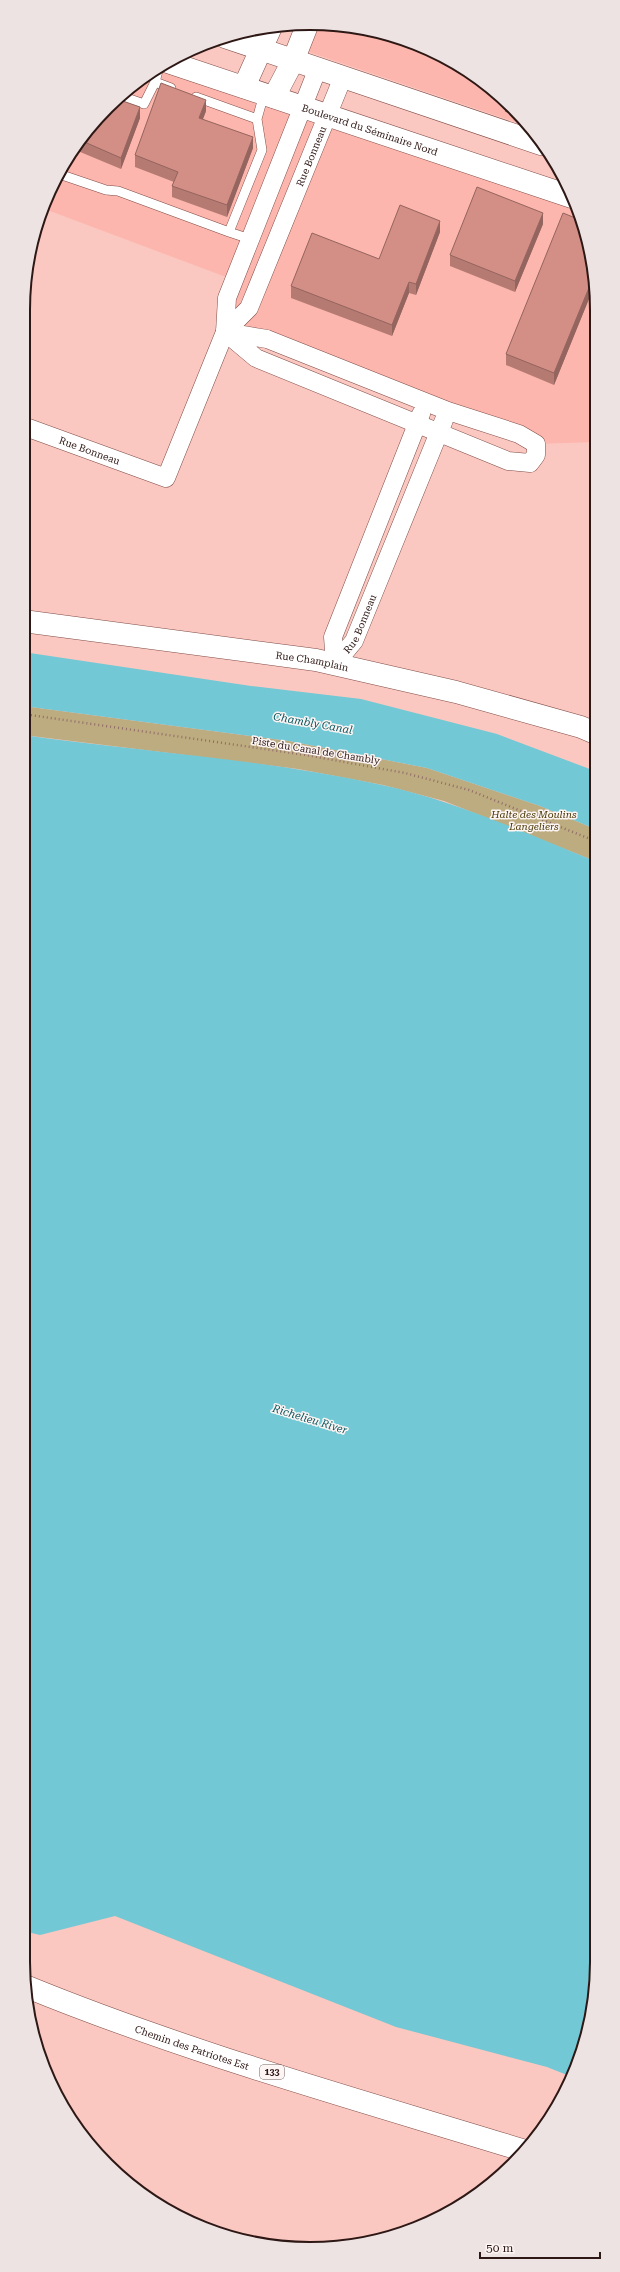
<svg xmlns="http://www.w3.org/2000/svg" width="620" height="2272" font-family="'Roboto Serif',serif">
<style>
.built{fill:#fcb6ad}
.green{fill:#beac81}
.water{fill:#72c8d4}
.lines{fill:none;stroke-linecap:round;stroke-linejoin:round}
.lane-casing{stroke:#814c46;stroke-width:10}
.street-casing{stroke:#814c46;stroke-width:19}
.secondary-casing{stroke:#814c46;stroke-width:23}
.primary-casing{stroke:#814c46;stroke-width:23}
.path{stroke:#916d68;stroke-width:2.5;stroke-dasharray:1 3;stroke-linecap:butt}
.lane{stroke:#fff;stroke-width:9}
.street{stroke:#fff;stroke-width:18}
.secondary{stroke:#fff;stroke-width:22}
.primary{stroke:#fff;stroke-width:22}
.wall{fill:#b57b73}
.shaded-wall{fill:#94645e}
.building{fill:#d38f86;stroke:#94645e}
.labels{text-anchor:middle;stroke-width:3;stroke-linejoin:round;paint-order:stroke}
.shield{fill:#fcf5f4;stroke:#6c5a58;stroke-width:1}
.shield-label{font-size:9px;font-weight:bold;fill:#2e1815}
.street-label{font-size:10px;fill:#2e1815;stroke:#fcf5f4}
.park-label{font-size:10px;font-style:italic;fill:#473501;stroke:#fcf5f4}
.water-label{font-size:11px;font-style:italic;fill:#0c5861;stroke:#fcf5f4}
.rim{fill:none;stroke:#2e1815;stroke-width:2}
</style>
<rect width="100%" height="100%" fill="#fac8c1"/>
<path class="built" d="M318,24l48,4 87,33 73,60 4,6 -224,-76z
M168,62l404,135 23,76v169l-59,2 -311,-112 9,-52 -192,-72 29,-57 36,-44 43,-36z"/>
<path class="green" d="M23,706l266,35 138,27 113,38 55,23v32l-151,-60 -61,-16 -85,-16 -275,-34z"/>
<path class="water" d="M23,652l228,34 110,13 136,35 98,37v58l-55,-23 -113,-38 -138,-27 -266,-35z
M23,735c120,17 241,24 359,50 74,16 143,48 213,76l2,1101 -5,56 -20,59 -25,-10 -151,-40 -281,-111 -75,19 -17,-4z"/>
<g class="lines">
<defs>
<path id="lane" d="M155,82l16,6
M121,96l23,8 11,-22 4,-15
M196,97l61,22
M59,174l47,16 12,1 111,41 33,-82 -5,-31 7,-25
M229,232l21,7"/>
<g id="street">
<path d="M225,332l42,7 181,72 71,23 17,10v11l-6,8 -22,-2 -252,-103z"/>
<path id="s1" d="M225,332l24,-24 94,-231"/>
<path id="s2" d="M23,426l143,52 59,-146 2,-34 91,-230"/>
<path d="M335,664l-2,-27 88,-223"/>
<path id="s3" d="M335,664l19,-23 90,-221"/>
</g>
<g id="secondary">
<path d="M225,37l316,107"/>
<path id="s4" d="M168,62l404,135"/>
<path d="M244,87l27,-60"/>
<path d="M274,97l19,-36 15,-38"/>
<path id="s5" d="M23,621l293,39 140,32 125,35 14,6"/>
</g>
<g id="primary">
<path id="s6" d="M25,1986c161,66 331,113 497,164"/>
</g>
</defs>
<use href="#lane" class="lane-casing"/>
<use href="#street" class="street-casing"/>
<use href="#secondary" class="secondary-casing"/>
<use href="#primary" class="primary-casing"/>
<path class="path" d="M506,112l2,-6
M23,714l283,41 99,18 64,17 126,51"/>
<use href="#lane" class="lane"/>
<use href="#street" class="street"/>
<use href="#secondary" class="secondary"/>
<use href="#primary" class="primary"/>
</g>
<path class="wall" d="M107,107l33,11 -19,51 -48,-20z
M206,111l-3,8 50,29 -26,69 -55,-20v-11l2,-4 -39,-15v-12z
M543,224l-28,68 -65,-26v-11z
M440,232l-24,63 -7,-2 -17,43 -101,-38v-12l88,-27z
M595,273v11l-41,101 -48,-20v-11z"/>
<path class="shaded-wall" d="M206,100v11l-7,18v-11z
M140,107v11l-19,51v-11z
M253,137v11l-26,69v-12z
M543,213v11l-28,68v-11z
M440,221v11l-24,63v-11z
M595,273v11l-41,101v-12z
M409,282v11l-17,43v-11z"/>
<path class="building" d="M161,83l45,17 -7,18 54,19 -26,68 -55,-19 6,-14 -43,-17z
M117,99l23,8 -19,51 -41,-18 27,-33z
M477,187l66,26 -28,68 -65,-26z
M400,205l40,16 -24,63 -7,-2 -17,43 -101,-39 21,-53 67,26z
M563,213l15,6 17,54 -41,100 -48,-19z"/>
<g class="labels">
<rect class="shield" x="260" y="2065" width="24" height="14" rx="3"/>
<g class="shield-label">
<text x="272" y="2075">133</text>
</g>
<g class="street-label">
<text dy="4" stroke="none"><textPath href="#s4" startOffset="213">Boulevard du Séminaire Nord</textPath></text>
<text dy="4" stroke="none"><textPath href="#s1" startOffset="198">Rue Bonneau</textPath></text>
<text dy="4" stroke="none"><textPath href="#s2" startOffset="71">Rue Bonneau</textPath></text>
<text dy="4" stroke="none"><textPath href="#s3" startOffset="48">Rue Bonneau</textPath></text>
<text dy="4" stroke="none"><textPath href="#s5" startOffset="292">Rue Champlain</textPath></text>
<text transform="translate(316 750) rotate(9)" y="4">Piste du Canal de Chambly</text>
<text dy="4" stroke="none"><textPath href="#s6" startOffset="178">Chemin des Patriotes Est</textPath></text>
</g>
<g class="park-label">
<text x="534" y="818">Halte des Moulins<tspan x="534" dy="12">Langeliers</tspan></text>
</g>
<g class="water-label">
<text transform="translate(313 723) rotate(10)" y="4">Chambly Canal</text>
<text transform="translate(310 1419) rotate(17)" y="4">Richelieu River</text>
</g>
</g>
<path d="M0 0H620V2272H0ZM310 30H310A280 280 0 0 1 590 310V1962A280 280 0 0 1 310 2242H310A280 280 0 0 1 30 1962V310A280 280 0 0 1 310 30Z" fill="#ece3e2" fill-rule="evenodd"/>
<path class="rim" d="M310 30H310A280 280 0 0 1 590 310V1962A280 280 0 0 1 310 2242H310A280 280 0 0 1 30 1962V310A280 280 0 0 1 310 30Z"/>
<path d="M480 2252v6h120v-6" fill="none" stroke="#2e1815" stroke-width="2"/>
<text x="486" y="2252" font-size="12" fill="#2e1815" stroke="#fcf5f4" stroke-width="3" paint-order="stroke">50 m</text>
</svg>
